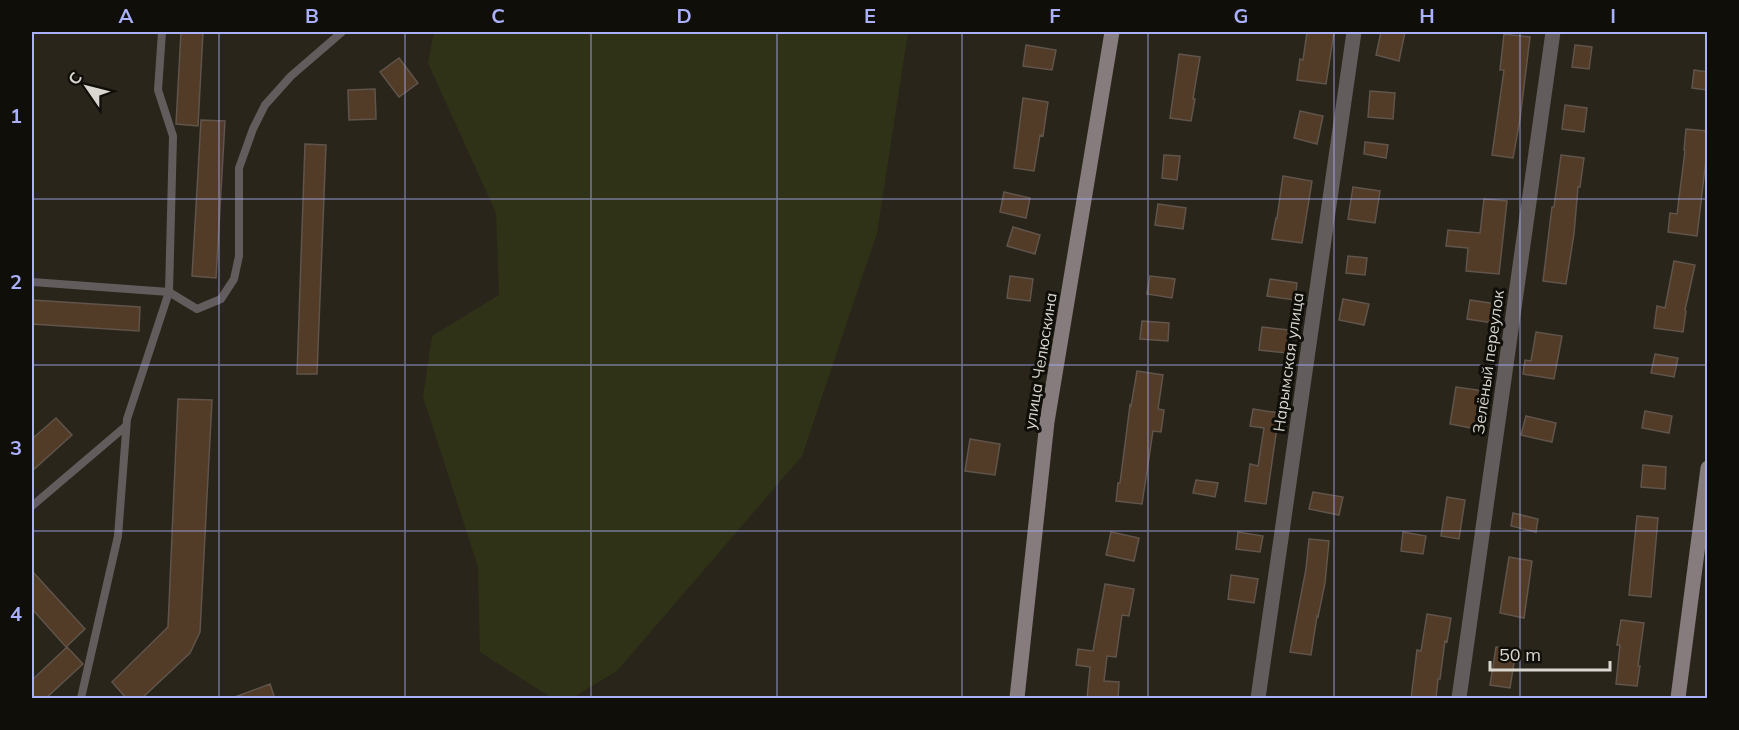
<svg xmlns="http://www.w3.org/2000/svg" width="1739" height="730" font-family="Mulish,sans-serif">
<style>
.green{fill:#303217}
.building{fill:#523b27;stroke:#60544b;stroke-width:1.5}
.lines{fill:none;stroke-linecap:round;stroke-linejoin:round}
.lane{stroke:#635c5d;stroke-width:8}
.street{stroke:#635c5d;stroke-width:15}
.secondary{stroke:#867b7d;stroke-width:15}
.grid{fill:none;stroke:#aab0fb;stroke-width:1.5;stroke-opacity:0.55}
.labels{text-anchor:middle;stroke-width:6;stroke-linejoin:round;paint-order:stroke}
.street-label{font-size:16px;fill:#dad7d0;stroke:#100e09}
.neatline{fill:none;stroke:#aab0fb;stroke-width:2}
.grid-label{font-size:20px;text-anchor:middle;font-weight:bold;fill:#aab0fb}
</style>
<rect width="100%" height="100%" fill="#29251a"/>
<path class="green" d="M434,32h474l-31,201 -75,223 -185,215 -45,27h-20l-72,-46 -2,-85 -55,-170 9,-61 67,-41 -3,-82 -68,-150z"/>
<path class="building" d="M181,32h22l-5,94 -22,-2z
M1307,32h27l-8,52 -29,-4 3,-21 3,1z
M1381,32h24l-6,29 -23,-6z
M1504,34l26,3 -10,82 -7,39 -21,-3 12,-85h-4z
M1026,45l30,5 -4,20 -29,-4z
M1575,45l17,2 -3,22 -17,-2z
M1179,54l21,3 -7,42h2l-4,22 -21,-3z
M399,58l19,25 -19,14 -19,-25z
M1694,70l13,2v18l-15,-2z
M375,89l1,30 -27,1 -1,-30z
M1370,91l25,2 -2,26 -25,-2z
M1023,98l25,4 -5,34 -3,-1 -6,36 -20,-3z
M1565,105l22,3 -3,24 -22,-3z
M1300,111l23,5 -6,28 -23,-6z
M201,120l24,1 -9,157 -24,-2z
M1686,129l21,2v20l-10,85 -29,-4 2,-19 7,1 8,-63 -1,-1z
M1365,142l23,3 -2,13 -22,-4z
M305,144l21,1 -9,229h-20z
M1164,155l16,1 -3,24 -15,-2z
M1561,155l23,3 -4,29h-2l-4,47 -8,50 -23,-3 9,-74h2z
M1283,176l29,5 -10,62 -30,-4 4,-21h1z
M1353,187l27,4 -5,32 -27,-4z
M1004,192l26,6 -4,20 -26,-6z
M1484,199l23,2 -8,73 -33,-3 2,-23 -22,-2 2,-16 32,3z
M1158,204l28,4 -3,21 -28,-4z
M1013,227l27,8 -5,19 -28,-8z
M1348,256l19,2 -2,17 -19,-2z
M1674,261l21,4 -10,45 1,1 -3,21 -29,-4 3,-22 8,2z
M1010,276l23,3 -3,22 -23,-3z
M1150,276l25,3 -3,19 -25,-4z
M1270,279l27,4 -2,17 -28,-4z
M1343,299l26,5 -5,21 -25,-5z
M32,300l108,7 -1,24 -107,-7z
M1470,300l26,4 -3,19 -26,-4z
M1142,321l27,2 -1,18 -28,-2z
M1262,327l27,3 -2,23 -28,-3z
M1536,332l26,4 -8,43 -31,-5 2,-14 6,1z
M1655,354l23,4 -4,19 -23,-4z
M1137,371l26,4 -5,34 6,1 -3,22 -8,-1 -11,73 -26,-3 2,-18h2l10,-78 1,1z
M1456,387l27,4 -6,38 -27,-5z
M178,399l34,1 -12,232 -10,21 -49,46h-14l-15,-17 56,-55z
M1253,409l26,4 -13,91 -21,-3 5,-37 8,2 6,-38 -14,-2z
M1645,411l27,5 -3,17 -27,-5z
M1526,416l30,7 -4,19 -31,-7z
M56,418l16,17 -40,36v-32z
M970,439l30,5 -5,31 -30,-4z
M1643,465l23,2 -1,22 -24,-2z
M1196,480l22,3 -3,14 -22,-4z
M1313,492l30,5 -4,18 -30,-6z
M1447,497l18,3 -6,39 -18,-3z
M1513,513l25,6 -2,13 -25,-6z
M1637,516l21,2 -7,79 -22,-2z
M1111,532l28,6 -5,23 -28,-6z
M1238,532l25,4 -3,16 -24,-3z
M1403,532l23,4 -3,18 -22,-3z
M1309,539l20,2 -4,42 -7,34 -1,-1 -6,39 -21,-3 16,-83z
M1509,557l23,4 -8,57 -24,-5z
M32,571l53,58 -19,18 -34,-38z
M1231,575l27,4 -4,24 -26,-4z
M1105,584l29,5 -5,27 -7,-1 -6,42 -9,-1 -3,25 15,1 -1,17h-31l3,-32 -14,-2 2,-16 15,2z
M1427,614l24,4 -4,24 -2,-1 -5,38h-2l-2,20h-25l6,-49 4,1z
M1621,620l23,3 -6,43h2l-3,20 -21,-2 4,-39h-3z
M67,647l16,17 -38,35h-13v-19z
M1496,647l20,3 -6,38 -20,-3z
M270,684l5,15h-39l-1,-2z"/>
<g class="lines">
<path class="lane" d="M162,32l-4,58 15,46 -4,156 28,17 24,-10 13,-20 5,-23v-88l14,-39 12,-24 26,-29 51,-44
M32,282l137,10 -42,127 -9,117 -37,162
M32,506l94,-80"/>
<path class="street" d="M1258,698l96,-666
M1459,698l94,-666"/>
<path class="secondary" d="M1017,698l30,-276 65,-390
M1678,698l30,-230"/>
</g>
<path class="grid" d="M219,32v666M405,32v666M591,32v666M777,32v666M962,32v666M1148,32v666M1334,32v666M1520,32v666M32,199h1676M32,365h1676M32,531h1676"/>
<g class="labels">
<g class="street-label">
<text transform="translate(1040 361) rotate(-81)" y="6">улица Челюскина</text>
<text transform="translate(1288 362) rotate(-82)" y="6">Нарымская улица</text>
<text transform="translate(1488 362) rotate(-82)" y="6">Зелёный переулок</text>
</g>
</g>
<rect width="1739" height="730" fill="none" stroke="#100e09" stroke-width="66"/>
<g transform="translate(87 87) rotate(305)" stroke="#100e09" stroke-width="4.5" paint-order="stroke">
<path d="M0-4.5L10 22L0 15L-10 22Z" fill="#dad7d0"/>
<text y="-9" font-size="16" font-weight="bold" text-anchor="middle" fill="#dad7d0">С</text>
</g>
<path d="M1490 661v9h120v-9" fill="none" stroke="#dad7d0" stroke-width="3"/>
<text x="1499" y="661" font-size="18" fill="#dad7d0" stroke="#100e09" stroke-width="4.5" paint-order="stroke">50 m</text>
<rect x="33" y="33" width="1673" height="664" class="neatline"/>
<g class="grid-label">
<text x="126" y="23">A</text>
<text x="312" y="23">B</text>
<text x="498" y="23">C</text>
<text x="684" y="23">D</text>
<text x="870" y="23">E</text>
<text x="1055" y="23">F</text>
<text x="1241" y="23">G</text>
<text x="1427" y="23">H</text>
<text x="1613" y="23">I</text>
<text x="16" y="123">1</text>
<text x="16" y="289">2</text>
<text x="16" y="455">3</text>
<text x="16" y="621">4</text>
</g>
</svg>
